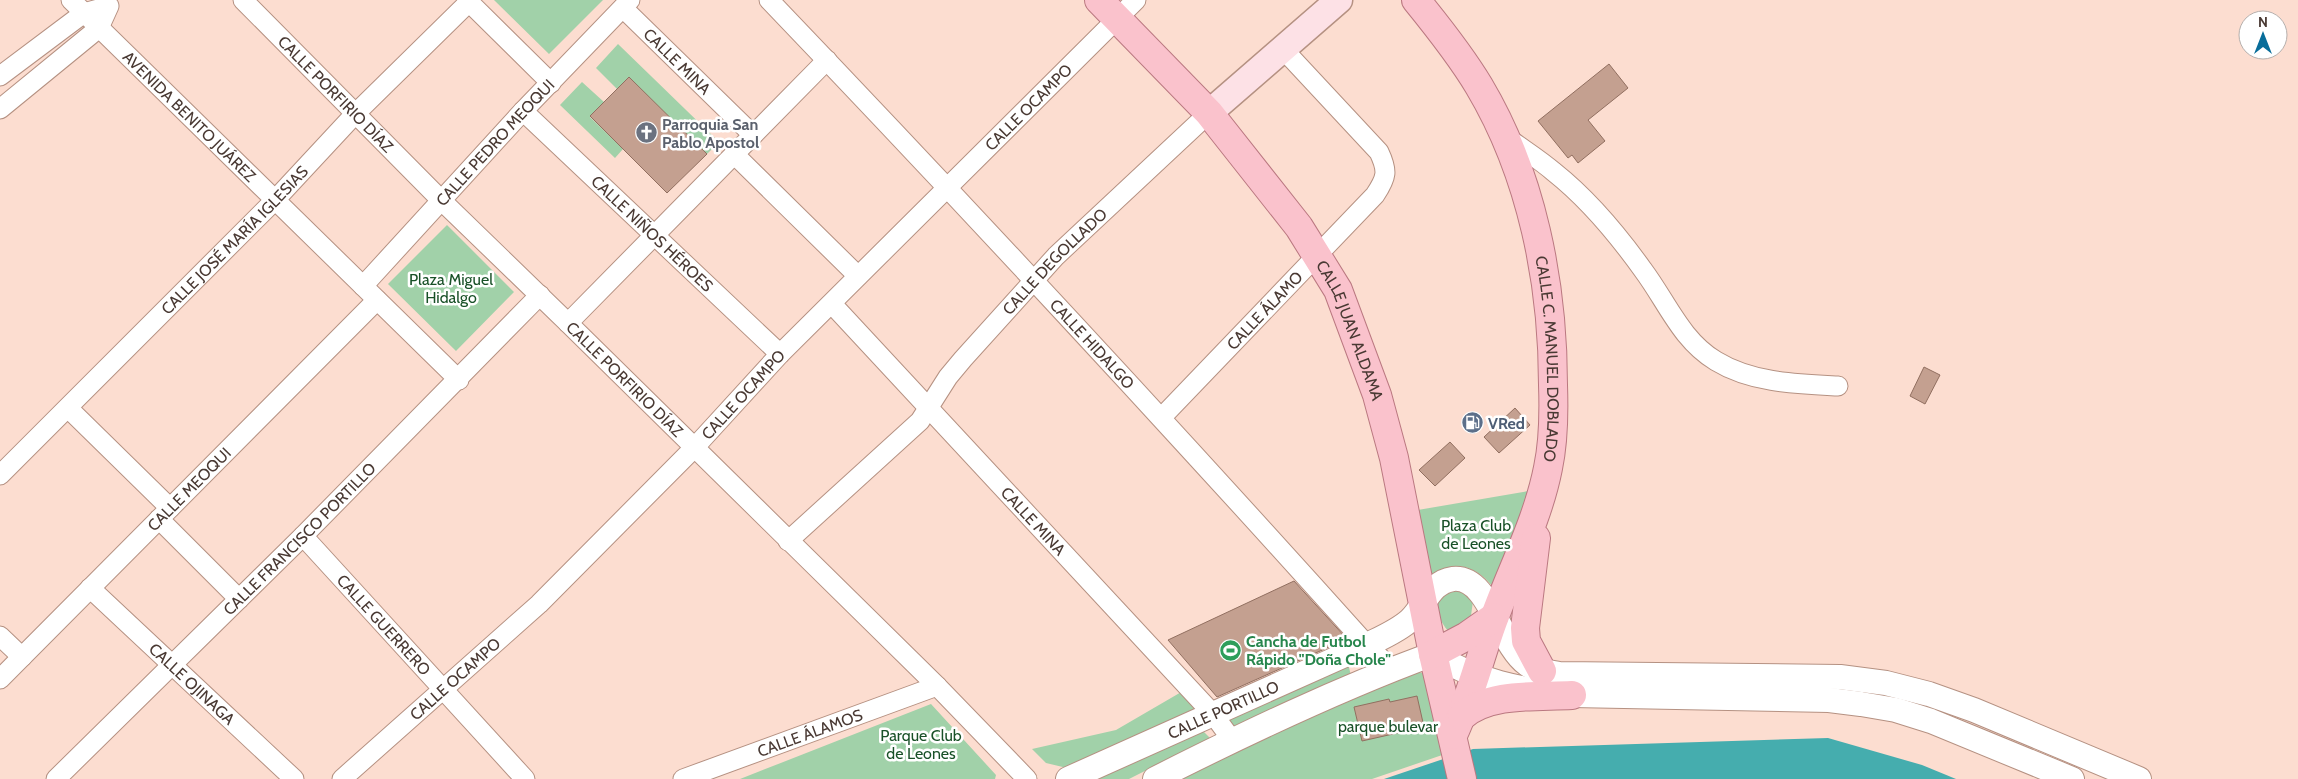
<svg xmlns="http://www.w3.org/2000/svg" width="2298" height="779" font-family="Cabin,sans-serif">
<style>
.green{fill:#a1d1a9}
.water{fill:#45adae}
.building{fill:#c4a090;stroke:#916f60}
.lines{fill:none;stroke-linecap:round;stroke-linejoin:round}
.minor-casing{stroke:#b59182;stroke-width:21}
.tertiary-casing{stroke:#b59182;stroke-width:26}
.secondary-casing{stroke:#b59182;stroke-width:29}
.primary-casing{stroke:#ba7880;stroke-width:30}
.minor{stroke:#fff;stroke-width:19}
.tertiary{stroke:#fff;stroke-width:24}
.secondary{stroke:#fde1e6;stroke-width:26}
.primary{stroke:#fac2cc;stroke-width:28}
.labels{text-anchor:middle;stroke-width:5;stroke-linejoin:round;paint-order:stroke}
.street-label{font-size:16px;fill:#493933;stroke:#fff}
.worship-label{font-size:16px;font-weight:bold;fill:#5b616d;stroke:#fff;text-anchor:start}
.park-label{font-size:16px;fill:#195128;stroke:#fff}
.service-label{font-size:16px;font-weight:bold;fill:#4e5e75;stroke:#fff;text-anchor:start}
.leisure-label{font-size:16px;font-weight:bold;fill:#27864d;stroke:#fff;text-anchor:start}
</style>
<rect width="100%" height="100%" fill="#fcddd0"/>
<path class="green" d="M494,0h109l-54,54z
M618,44l101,98 -12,12 -78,-76 -12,11 -21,-21z
M582,82l22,20 -14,15 33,32 -8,9 -55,-53z
M447,225l67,67 -58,59 -68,-67z
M1534,490l-42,96c-11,-14 -29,-25 -47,-17 -7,3 -14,11 -19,16l-14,-74z
M1457,587l16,14 -3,22 -20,9c-9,-6 -18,-29 -8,-37 3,-4 10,-5 15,-8z
M1348,663l3,13 -118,53 -4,-9z
M1404,672l23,1 24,79 -79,27h-207z
M1183,691l17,17 -133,60 -21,-5 -14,-14 84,-19z
M931,704l65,71 -1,4h-255z
M1202,730l8,8 -81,41h-35z"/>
<path class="water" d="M1828,738l94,27 34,14h-572l89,-30z"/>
<path class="building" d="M1609,64l19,24 -40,32 17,21 -27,22 -6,-8 -4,3 -30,-37z
M629,77l78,77 -40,39 -77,-77z
M1924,367l16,8 -15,29 -15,-8z
M1515,408l15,17 -31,28 -15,-16z
M1450,442l15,16 -30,28 -16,-16z
M1294,581l53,58 -130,58 -49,-57z
M1417,696l7,31 -62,14 -8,-34 35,-8 1,3z"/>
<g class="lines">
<defs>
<g id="minor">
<path id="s1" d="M71,0l388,380"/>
<path id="s2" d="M243,0l198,200 127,123 369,363 90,93"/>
<path d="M467,0l84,83"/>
<path id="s3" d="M769,0c203,212 402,427 598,645l25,24"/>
<path id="s4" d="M623,8l130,127"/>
<path d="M0,76l84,-63 25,-7 -10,22 -99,81"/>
<path id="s5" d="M523,111l257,243"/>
<path d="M1505,136c16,12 34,23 49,36 34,27 64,63 89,98 24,32 38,70 73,91 36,22 81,23 122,25"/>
<path d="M734,154l124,122"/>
<path id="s6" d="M363,286l160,-175 107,-111"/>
<path id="s7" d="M832,304l381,410 19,26"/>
<path d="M568,323l259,-263"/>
<path d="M68,408l102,100"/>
<path id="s8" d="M1162,417l213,-222c12,-18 13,-24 4,-43l-96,-103"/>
<path id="s9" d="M0,475l275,-275 80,-86 114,-112"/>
<path d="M159,519l80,80"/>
<path id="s10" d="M303,536l222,243"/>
<path id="s11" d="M788,541l132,-120 28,-44 15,-18 93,-103 153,-143"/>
<path id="s12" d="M90,588l204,191"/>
<path d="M0,636l22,21"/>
<path id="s13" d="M0,679l377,-379"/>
<path id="s14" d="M56,779l247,-243 237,-241"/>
<path id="s15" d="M342,779l197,-175 155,-156 86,-94 356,-354"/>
<path id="s16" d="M683,779l254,-93"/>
</g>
<g id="tertiary">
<path id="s17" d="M1068,779l299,-134c14,-7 31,-14 43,-25 15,-14 20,-38 43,-41 36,-4 46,65 74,85 9,7 21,8 32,10l281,3 46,6 43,11 45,16 165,69"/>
<path d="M1155,779c91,-46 183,-90 278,-125 45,28 87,36 139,41l257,5 32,4 35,6 35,11 141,58"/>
</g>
<path id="secondary" d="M1209,113l130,-113"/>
<g id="primary">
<path id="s18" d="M1099,0l110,113 90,114 39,63 39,105 17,63 39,196 29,125"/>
<path id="s19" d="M1416,0c22,27 45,56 63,86 53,89 74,197 74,299 1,28 1,55 -5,83 -10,51 -35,99 -53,148 -15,39 -24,81 -42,119"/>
<path d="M1536,538l-11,90 1,13 16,30"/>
<path d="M1433,654l34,-18 27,-19"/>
<path d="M1462,716c28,-24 74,-19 110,-21"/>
</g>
</defs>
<use href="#minor" class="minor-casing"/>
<use href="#tertiary" class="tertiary-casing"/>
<use href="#secondary" class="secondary-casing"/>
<use href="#primary" class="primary-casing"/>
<use href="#minor" class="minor"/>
<use href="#tertiary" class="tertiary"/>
<use href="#secondary" class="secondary"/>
<use href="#primary" class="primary"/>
</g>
<defs>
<symbol id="church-disc" viewBox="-11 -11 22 22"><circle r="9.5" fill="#6b7280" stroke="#fff"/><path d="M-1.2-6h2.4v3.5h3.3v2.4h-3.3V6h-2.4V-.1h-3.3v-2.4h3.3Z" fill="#fff"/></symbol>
<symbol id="fuel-disc" viewBox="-11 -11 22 22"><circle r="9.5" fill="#5c6f8a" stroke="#fff"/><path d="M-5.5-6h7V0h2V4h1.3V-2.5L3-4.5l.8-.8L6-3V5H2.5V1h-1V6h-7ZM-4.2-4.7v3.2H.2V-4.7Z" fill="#fff"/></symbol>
<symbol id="stadium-disc" viewBox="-11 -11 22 22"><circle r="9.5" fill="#2e9e5b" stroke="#fff"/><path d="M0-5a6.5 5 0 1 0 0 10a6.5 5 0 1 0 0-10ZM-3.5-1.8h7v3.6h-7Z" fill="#fff"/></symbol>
</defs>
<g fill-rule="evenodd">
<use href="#church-disc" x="634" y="120" width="25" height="25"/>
<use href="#fuel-disc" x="1460" y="410" width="25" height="25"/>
<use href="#stadium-disc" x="1218" y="638" width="25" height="25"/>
</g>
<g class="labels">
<g class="street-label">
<text dy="6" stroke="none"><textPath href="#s4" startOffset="76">CALLE MINA</textPath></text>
<text dy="6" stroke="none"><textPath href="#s2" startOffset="132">CALLE PORFIRIO DÍAZ</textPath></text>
<text dy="6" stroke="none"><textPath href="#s15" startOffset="961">CALLE OCAMPO</textPath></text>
<text dy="6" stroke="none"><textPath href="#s1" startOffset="166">AVENIDA BENITO JUÁREZ</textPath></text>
<text dy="6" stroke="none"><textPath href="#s6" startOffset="195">CALLE PEDRO MEOQUI</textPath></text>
<text dy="6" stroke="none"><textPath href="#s5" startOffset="178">CALLE NIÑOS HÉROES</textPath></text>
<text dy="6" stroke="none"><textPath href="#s9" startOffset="332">CALLE JOSÉ MARÍA IGLESIAS</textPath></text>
<text dy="6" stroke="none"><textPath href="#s11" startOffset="388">CALLE DEGOLLADO</textPath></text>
<text dy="6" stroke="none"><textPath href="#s8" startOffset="148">CALLE ÁLAMO</textPath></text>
<text dy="6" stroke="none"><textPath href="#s18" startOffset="419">CALLE JUAN ALDAMA</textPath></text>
<text dy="6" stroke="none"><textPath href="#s3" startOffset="472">CALLE HIDALGO</textPath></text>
<text dy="6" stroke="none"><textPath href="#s19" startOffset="392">CALLE C. MANUEL DOBLADO</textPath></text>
<text dy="6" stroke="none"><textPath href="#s2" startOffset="538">CALLE PORFIRIO DÍAZ</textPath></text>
<text dy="6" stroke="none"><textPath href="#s15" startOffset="556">CALLE OCAMPO</textPath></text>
<text dy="6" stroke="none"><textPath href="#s13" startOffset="268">CALLE MEOQUI</textPath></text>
<text dy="6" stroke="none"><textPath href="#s7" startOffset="296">CALLE MINA</textPath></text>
<text dy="6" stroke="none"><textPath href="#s14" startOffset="342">CALLE FRANCISCO PORTILLO</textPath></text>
<text dy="6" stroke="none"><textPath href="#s10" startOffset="120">CALLE GUERRERO</textPath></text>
<text dy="6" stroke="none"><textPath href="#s15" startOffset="151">CALLE OCAMPO</textPath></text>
<text dy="6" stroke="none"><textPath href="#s12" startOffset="140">CALLE OJINAGA</textPath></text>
<text dy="6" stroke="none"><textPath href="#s17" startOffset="170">CALLE PORTILLO</textPath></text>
<text dy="6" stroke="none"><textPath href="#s16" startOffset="135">CALLE ÁLAMOS</textPath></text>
</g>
<g class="worship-label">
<text x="662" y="130">Parroquia San<tspan x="662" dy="18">Pablo Apostol</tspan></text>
</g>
<g class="park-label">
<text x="451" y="285">Plaza Miguel<tspan x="451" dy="18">Hidalgo</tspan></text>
<text x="1476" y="531">Plaza Club<tspan x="1476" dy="18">de Leones</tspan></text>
<text x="1388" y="732">parque bulevar</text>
<text x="921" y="741">Parque Club<tspan x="921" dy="18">de Leones</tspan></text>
</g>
<g class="service-label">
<text x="1488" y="429">VRed</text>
</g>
<g class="leisure-label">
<text x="1246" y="647">Cancha de Futbol<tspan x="1246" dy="18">Rápido "Doña Chole"</tspan></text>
</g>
</g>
<g transform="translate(2263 35)"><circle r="24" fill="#ffffff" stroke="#b6b0ad"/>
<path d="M0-4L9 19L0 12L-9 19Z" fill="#086d9a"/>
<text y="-8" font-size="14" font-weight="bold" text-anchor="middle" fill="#493933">N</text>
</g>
</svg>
